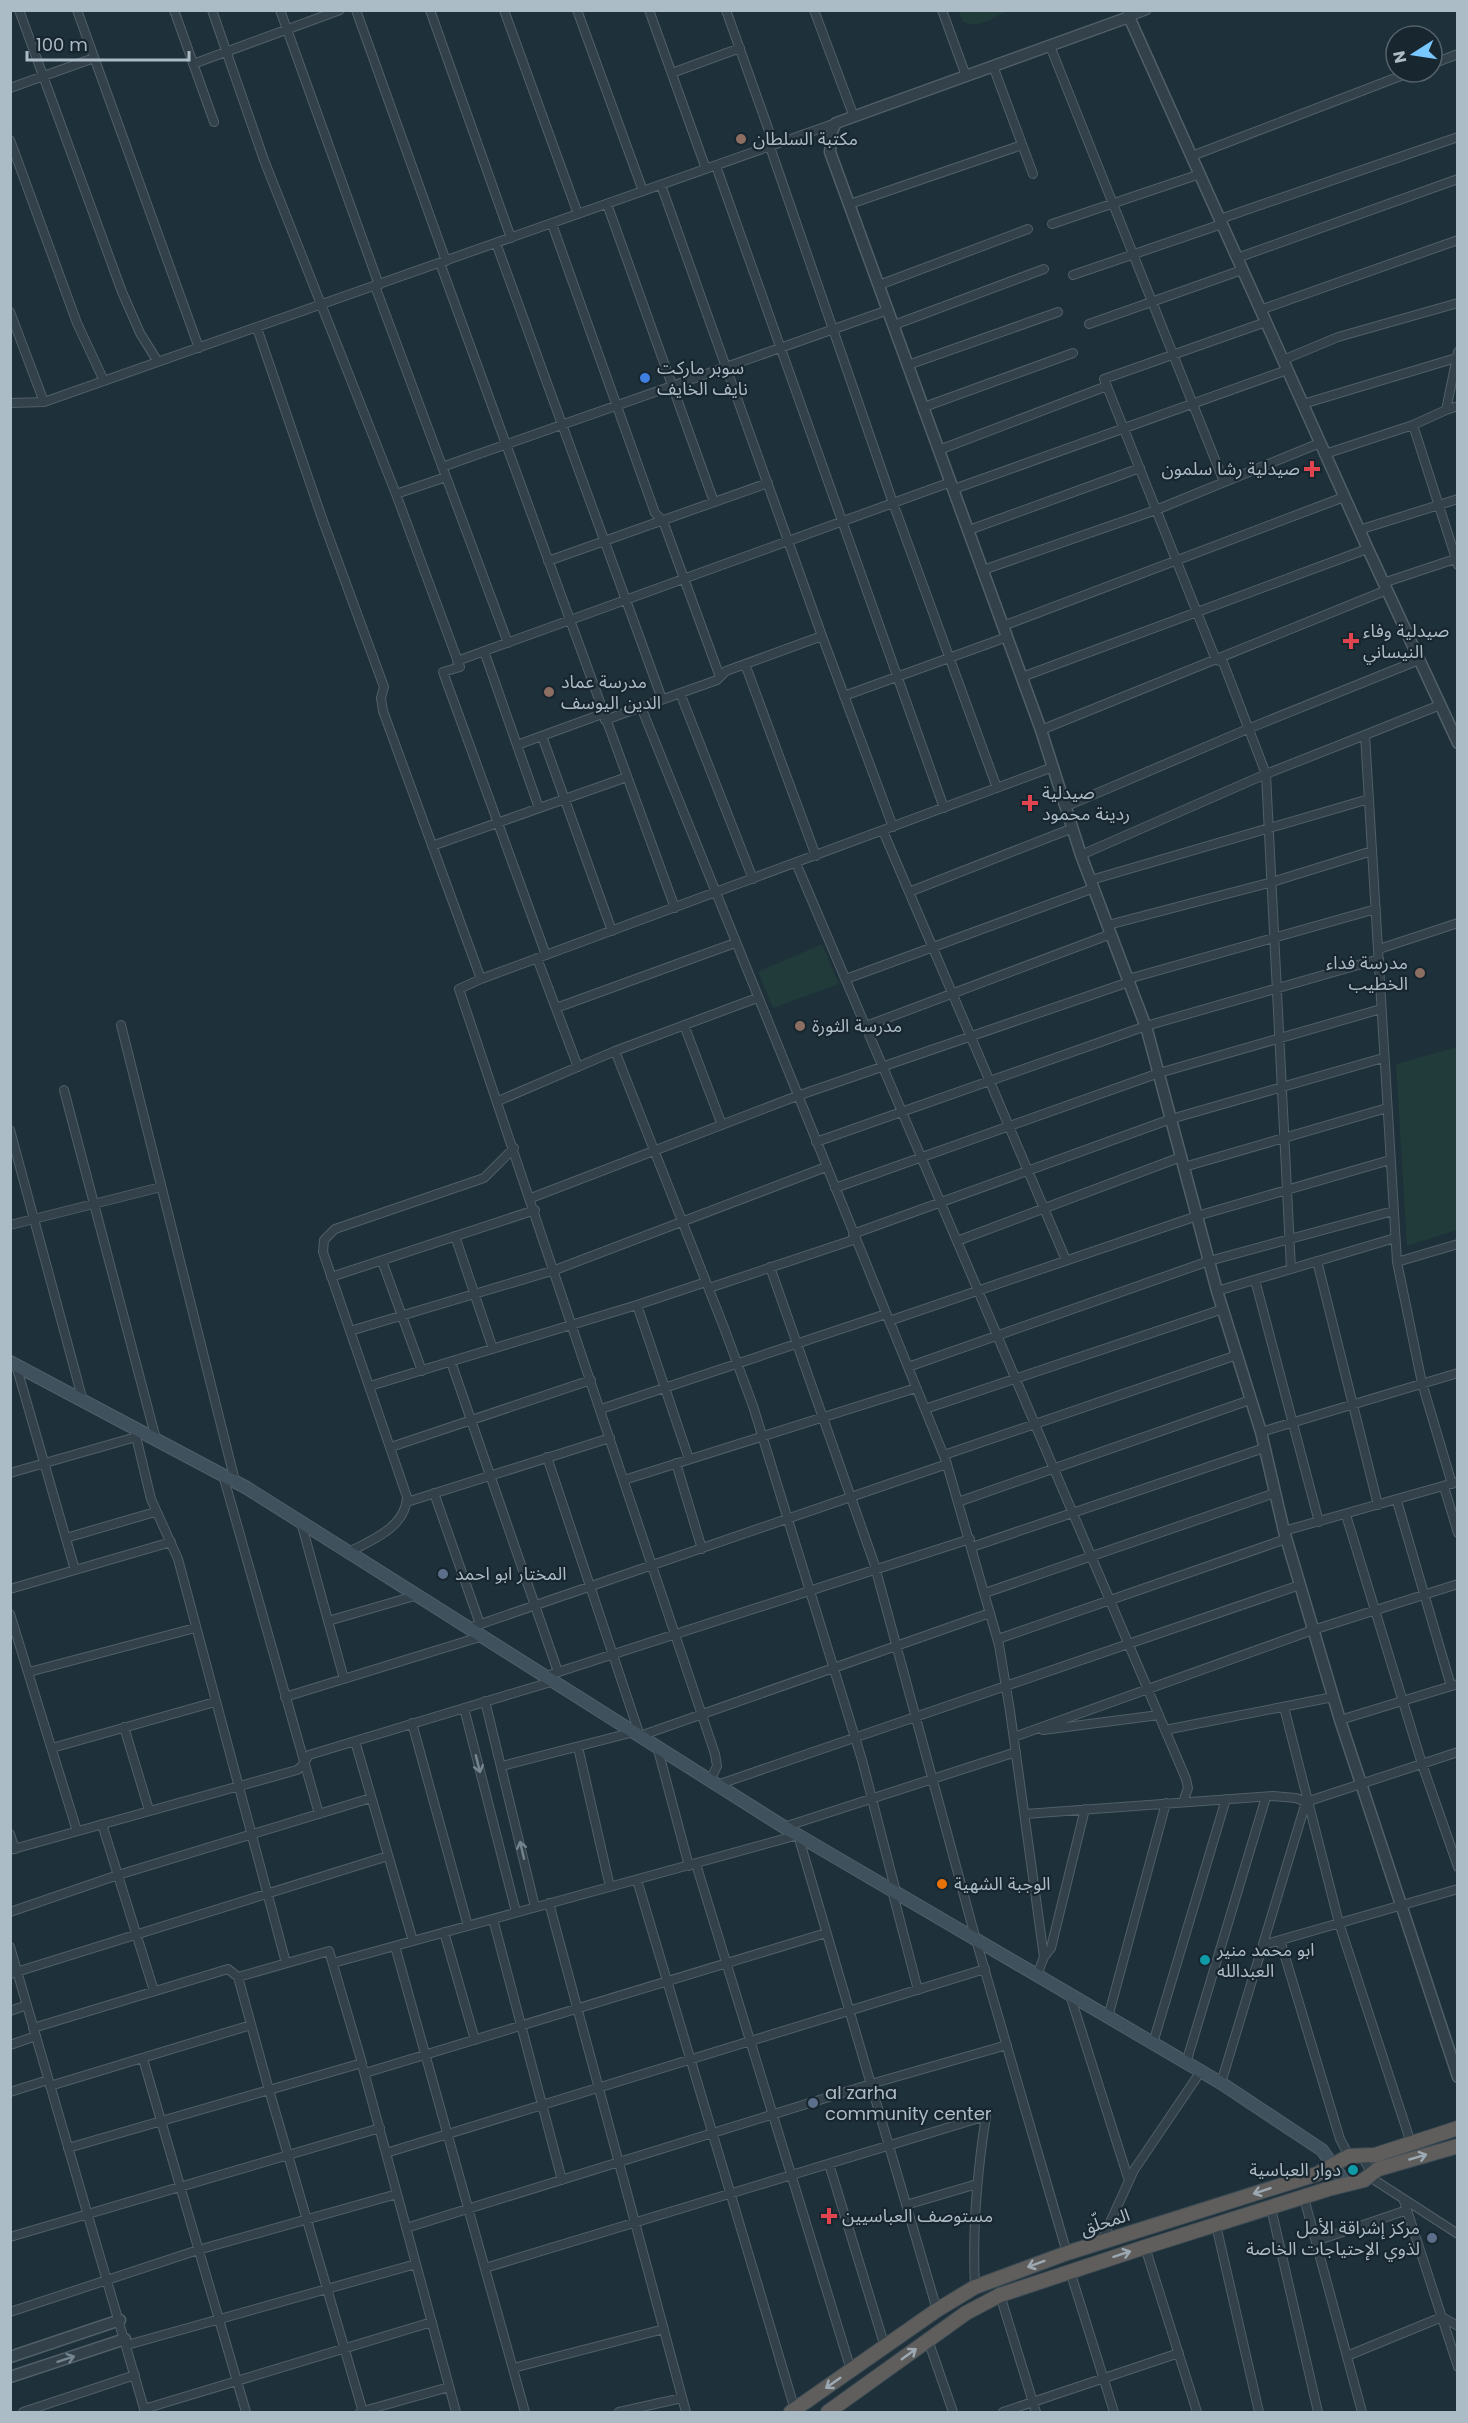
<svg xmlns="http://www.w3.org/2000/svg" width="1468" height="2423" font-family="Poppins,'Noto Sans Arabic',sans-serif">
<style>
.green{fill:#203b39}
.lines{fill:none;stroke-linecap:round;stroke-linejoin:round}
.minor-casing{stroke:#505f68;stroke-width:10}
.tertiary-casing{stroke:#505f68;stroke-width:13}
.secondary-casing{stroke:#505f68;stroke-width:14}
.trunk-casing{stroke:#3d4c55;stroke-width:16}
.minor{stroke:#32414a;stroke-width:8}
.tertiary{stroke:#32414a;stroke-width:10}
.secondary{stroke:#40515e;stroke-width:12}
.trunk{stroke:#605e5c;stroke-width:14}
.oneway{stroke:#75858f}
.oneway2{stroke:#9da9b2}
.education-dot{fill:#8d6e63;stroke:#18262f;stroke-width:2}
.shop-dot{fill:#3f7fe0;stroke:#18262f;stroke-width:2}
.health-dot{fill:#e0444e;stroke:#18262f;stroke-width:2}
.service-dot{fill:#5c6f8a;stroke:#18262f;stroke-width:2}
.food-dot{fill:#e8710a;stroke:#18262f;stroke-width:2}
.culture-dot{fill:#0f9aa8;stroke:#18262f;stroke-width:2}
.labels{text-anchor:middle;stroke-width:4.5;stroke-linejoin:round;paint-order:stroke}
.poi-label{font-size:18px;fill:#acbcc7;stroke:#18262f;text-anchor:start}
.street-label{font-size:18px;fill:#acbcc7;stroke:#18262f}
</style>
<rect width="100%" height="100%" fill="#1e303a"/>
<path class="green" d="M958,11v-1l49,1c-14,7 -28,18 -44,11z
M822,944l17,40 -66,24 -15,-36z
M1457,1047v183l-50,16 -11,-182z"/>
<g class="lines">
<defs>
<path id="minor" d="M19,10l103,282 18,41 18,29
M77,10l122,338
M174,10l40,112
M212,10l52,150 132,334 64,173 -17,5 103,283
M280,10l99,275
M356,10l90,251
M430,10l81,228
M504,10l74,204
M577,10l66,181
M649,10l57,159
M726,10l48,135
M814,10l40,107
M942,10l24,66
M1127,10l2,7 18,-7
M1050,46l174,436
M193,64l147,-54
M1432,64l26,-10
M993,66l40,108
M672,73l68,-25
M10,88l84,-30
M10,140l67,183 27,58
M770,147l123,356 104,285
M1192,156l219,-84
M716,166l228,642
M661,185l161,451 71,191
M607,204l107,298
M850,204l172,-59
M1220,219l238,-82
M552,224l103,289 8,8 57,156
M1052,224l148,-50
M496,243l166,456
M1237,258l221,-79
M440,263l235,645
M1073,275l149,-51
M879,285l149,-56
M375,286l133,357
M1260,310l198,-70
M10,312l34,90
M1266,322l-162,57 112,281 7,2 43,112 25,495
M1089,324l153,-54
M894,325l150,-56
M257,328l66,193 61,166 -3,11 2,13 98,268 -22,10 256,765 2,12 -7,15
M1458,352l-12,58 12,-4
M1283,360l55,-23 120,-34
M908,365l150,-53
M10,403l34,-1 792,-279
M1303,404l153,-46
M924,407l149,-54
M1413,425l45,140
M939,450l168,-64
M1325,454l88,-29 33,-15
M442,467l446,-157
M954,489l333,-119
M396,494l50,-17
M969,530l171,-62
M1359,530l99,-31
M548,561l220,-78
M983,570l173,-60 164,-67
M1383,583l75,-25
M1003,626l341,-129
M484,651l55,157
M457,661l494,-179
M745,664l71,192
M1022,677l345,-128
M680,693l73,186
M844,696l163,-59
M1440,705l-75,30 32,527 25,121 30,101
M641,707l305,754 53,184 11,66 34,246 -7,18
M605,720l112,-40 9,-9 96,-35
M1041,730l346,-140
M542,736l70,195
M517,745l85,-31
M1067,806l183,-78 169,-68
M883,831l183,429
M432,846l195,-69
M1081,855l185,-81 99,-39
M796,863l390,916 2,9 -5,14
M1091,880l278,-81
M909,892l164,-64
M1108,925l164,-43 100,-31
M1379,949l79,-26
M537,958l41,109
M481,979l572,-212
M846,979l248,-91
M1128,979l248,-70
M556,1008l179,-65
M121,1025l114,456
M684,1025l38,100
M866,1026l245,-92
M615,1051l108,274 30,81 109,354 34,132
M64,1090l92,349
M498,1101l117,-50 142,-53
M10,1130l73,271
M816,1142l330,-116 233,-67
M1184,1167l203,-59
M835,1188l324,-115 222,-64
M531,1198l266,-102 332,-114
M10,1225l151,-38
M853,1234l318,-115 212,-61
M455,1236l38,113
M957,1241l224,-84
M382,1261l40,110
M1317,1261l61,244
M1397,1262l61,-18
M770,1267l104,296 102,377 91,313
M331,1277l204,-67
M1255,1280l64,242
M709,1288l147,-49
M1217,1291l178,-53
M637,1305l52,154
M889,1321l308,-105 193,-56
M350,1331l205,-61 271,-103
M451,1362l107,310
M16,1365l59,205
M908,1367l301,-106 184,-50
M370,1386l267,-81 69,-23
M601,1409l285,-95
M925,1409l298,-100
M134,1428l17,71 27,60 108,404
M1261,1432l197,-59
M391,1447l200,-67
M944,1455l293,-100
M547,1457l93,279 350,-123
M676,1463l26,86
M10,1473l126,-36
M223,1475l96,339
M624,1480l292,-92
M1444,1487l14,46
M434,1493l46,131
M1397,1501l54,185
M407,1502l203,-64
M958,1502l292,-102
M1346,1515l76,249 36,103
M301,1522l43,157
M1284,1531l173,-49
M66,1538l89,-26
M972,1547l292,-99
M349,1552c23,-12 57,-25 58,-55l-84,-245 1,-12 11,-11 149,-51 30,-30
M10,1589l161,-47
M985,1593l290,-100
M10,1614l67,217
M328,1621l90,-26
M469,1628l478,-164
M998,1639l288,-100
M29,1672l166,-44
M546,1676l424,-137
M285,1697l198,-61
M485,1701l50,206
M1284,1707l55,216 72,220
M464,1708l52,204
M1340,1720l118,-36
M412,1723l56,203
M124,1727l25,83
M1043,1730l116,-15
M1165,1730l168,-33
M1014,1737l299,-107 145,-46
M355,1741l58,200
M657,1746l32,120
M578,1747l32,140
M52,1748l163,-46
M502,1766l132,-34
M717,1785l583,-200
M1025,1814l248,-18 23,2 10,4
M102,1824l52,167
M784,1827l232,-75
M10,1834l5,15
M10,1850l287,-80 5,-4 7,-11 245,-74
M696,1864l155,506
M637,1880l158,530
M892,1890l26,100
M549,1903l137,509
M10,1912l108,-37 253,-77
M493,1919l69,261
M444,1932l31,108
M1280,1940l60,199 9,17
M1263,1945l195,-56
M395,1946l130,466
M10,1947l135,465
M329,1951l33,112 -93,27 -31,-113z
M1044,1957l7,-9 34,-139
M333,1963l465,-128 139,475
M10,1974l378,-118
M1070,1995l59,186
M10,2011l17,-6
M1108,2017l58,-214
M33,2028l195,-59 10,8
M1153,2043l73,-244
M10,2045l26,-9
M143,2059l103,353
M1186,2063l80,-266
M363,2068l93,344
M365,2073l461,-140
M1221,2083l85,-281 152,-50
M50,2086l201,-61
M10,2092l38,-12
M68,2148l201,-58 94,322
M386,2153l599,-184
M1362,2156l14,25 82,53
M829,2164l56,183
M1304,2198l58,214
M1404,2201l54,166
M906,2205l71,-21
M1271,2208l47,204
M1216,2225l43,187
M406,2228l465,-144 136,-39
M10,2237l370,-109
M1316,2241l91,-31
M1101,2242l33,-72 67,-99
M1145,2247l52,165
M485,2268l501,-152c-9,57 -14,113 -11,171
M1070,2271l44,141
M1000,2295l36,117
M10,2312l188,-62 199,-56
M928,2340l25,72
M127,2345l289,-81
M1347,2356l95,-39 16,9
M513,2368l151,-39
M144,2409l288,-87
M23,2412l112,-37
M360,2412l89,-25
M619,2412l63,-14
M1003,2412l176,-59"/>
<path id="tertiary" d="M1458,743l-91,-196 -238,-530 -293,106 -4,8 -2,21 211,578 40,125 66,175 70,261 44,141 23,99 56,189 118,357
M10,2357l110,-37
M10,2377l115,-38"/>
<path id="secondary" d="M10,1362l237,126 537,339 437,256 101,67 25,35"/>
<path id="trunk" d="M791,2412l146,-102 38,-23 92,-34 250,-79 32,-18 26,-1 83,-27
M828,2412l138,-99 34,-18 145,-48 183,-58 36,-9 14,-11 80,-23"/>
</defs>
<use href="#minor" class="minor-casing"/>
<use href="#tertiary" class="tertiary-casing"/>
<use href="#secondary" class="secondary-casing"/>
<use href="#trunk" class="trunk-casing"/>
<use href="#minor" class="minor"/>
<use href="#tertiary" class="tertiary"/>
<use href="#secondary" class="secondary"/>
<use href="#trunk" class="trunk"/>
</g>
<defs><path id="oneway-shaft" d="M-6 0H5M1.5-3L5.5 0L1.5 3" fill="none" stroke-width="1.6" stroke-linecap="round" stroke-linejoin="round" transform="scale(1.5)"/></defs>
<g class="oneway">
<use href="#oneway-shaft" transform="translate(478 1764) rotate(76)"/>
<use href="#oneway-shaft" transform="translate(522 1850) rotate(-103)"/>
<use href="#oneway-shaft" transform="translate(66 2359) rotate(-18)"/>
</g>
<g class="oneway2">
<use href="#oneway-shaft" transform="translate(1418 2157) rotate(-16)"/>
<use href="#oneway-shaft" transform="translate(1262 2191) rotate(162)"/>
<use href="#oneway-shaft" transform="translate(1122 2254) rotate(-18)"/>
<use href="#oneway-shaft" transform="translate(1036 2264) rotate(160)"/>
<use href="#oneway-shaft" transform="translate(909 2354) rotate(-36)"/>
<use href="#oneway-shaft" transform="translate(833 2383) rotate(145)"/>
</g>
<g class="education-dot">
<circle cx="741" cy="139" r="6"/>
<circle cx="549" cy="692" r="6"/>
<circle cx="1420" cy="973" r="6"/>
<circle cx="800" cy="1026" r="6"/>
</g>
<circle class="shop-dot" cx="645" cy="378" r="6"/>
<g class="health-dot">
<path d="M1309 460h6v6h6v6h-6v6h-6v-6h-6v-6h6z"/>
<path d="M1348 632h6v6h6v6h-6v6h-6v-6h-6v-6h6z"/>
<path d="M1027 794h6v6h6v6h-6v6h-6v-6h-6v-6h6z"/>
<path d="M826 2207h6v6h6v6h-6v6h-6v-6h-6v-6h6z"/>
</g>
<g class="service-dot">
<circle cx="443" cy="1574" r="6"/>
<circle cx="813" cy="2103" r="6"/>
<circle cx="1432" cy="2238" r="6"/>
</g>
<circle class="food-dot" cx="942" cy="1884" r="6"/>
<g class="culture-dot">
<circle cx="1205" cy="1960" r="6"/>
<circle cx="1353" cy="2170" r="6"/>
</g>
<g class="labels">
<g class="poi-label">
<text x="753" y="145">مكتبة السلطان</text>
<text x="657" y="374">سوبر ماركت<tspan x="657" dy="21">نايف الخايف</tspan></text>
<text x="1300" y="475" text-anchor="end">صيدلية رشا سلمون</text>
<text x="1363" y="637">صيدلية وفاء<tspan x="1363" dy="21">النيساني</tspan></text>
<text x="561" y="688">مدرسة عماد<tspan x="561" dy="21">الدين اليوسف</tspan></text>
<text x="1042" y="799">صيدلية<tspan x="1042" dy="21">ردينة محمود</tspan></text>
<text x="1408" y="969" text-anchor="end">مدرسة فداء<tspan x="1408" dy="21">الخطيب</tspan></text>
<text x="812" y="1032">مدرسة الثورة</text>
<text x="455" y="1580">المختار ابو احمد</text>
<text x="954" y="1890">الوجبة الشهية</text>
<text x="1217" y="1956">ابو محمد منير<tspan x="1217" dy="21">العبدالله</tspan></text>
<text x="825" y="2099">al zarha<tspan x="825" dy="21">community center</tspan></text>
<text x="1341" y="2176" text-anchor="end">دوار العباسية</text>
<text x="842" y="2222">مستوصف العباسيين</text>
<text x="1420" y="2234" text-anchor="end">مركز إشراقة الأمل<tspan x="1420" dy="21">لذوي الإحتياجات الخاصة</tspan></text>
</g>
<g class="street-label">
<text transform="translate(1105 2222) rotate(-18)" y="6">المحلّق</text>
</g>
</g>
<rect width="1468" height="2423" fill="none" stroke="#acbcc7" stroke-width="24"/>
<g transform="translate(1414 54) rotate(258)"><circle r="28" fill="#18262f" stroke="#53626c" stroke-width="1.5"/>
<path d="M0-4.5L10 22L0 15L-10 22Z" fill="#79c7ff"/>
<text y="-9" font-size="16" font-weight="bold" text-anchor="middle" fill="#acbcc7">N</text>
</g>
<path d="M27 51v9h162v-9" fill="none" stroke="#acbcc7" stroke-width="3"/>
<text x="36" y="51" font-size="18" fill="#acbcc7" stroke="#18262f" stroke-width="4.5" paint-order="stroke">100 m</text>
</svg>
